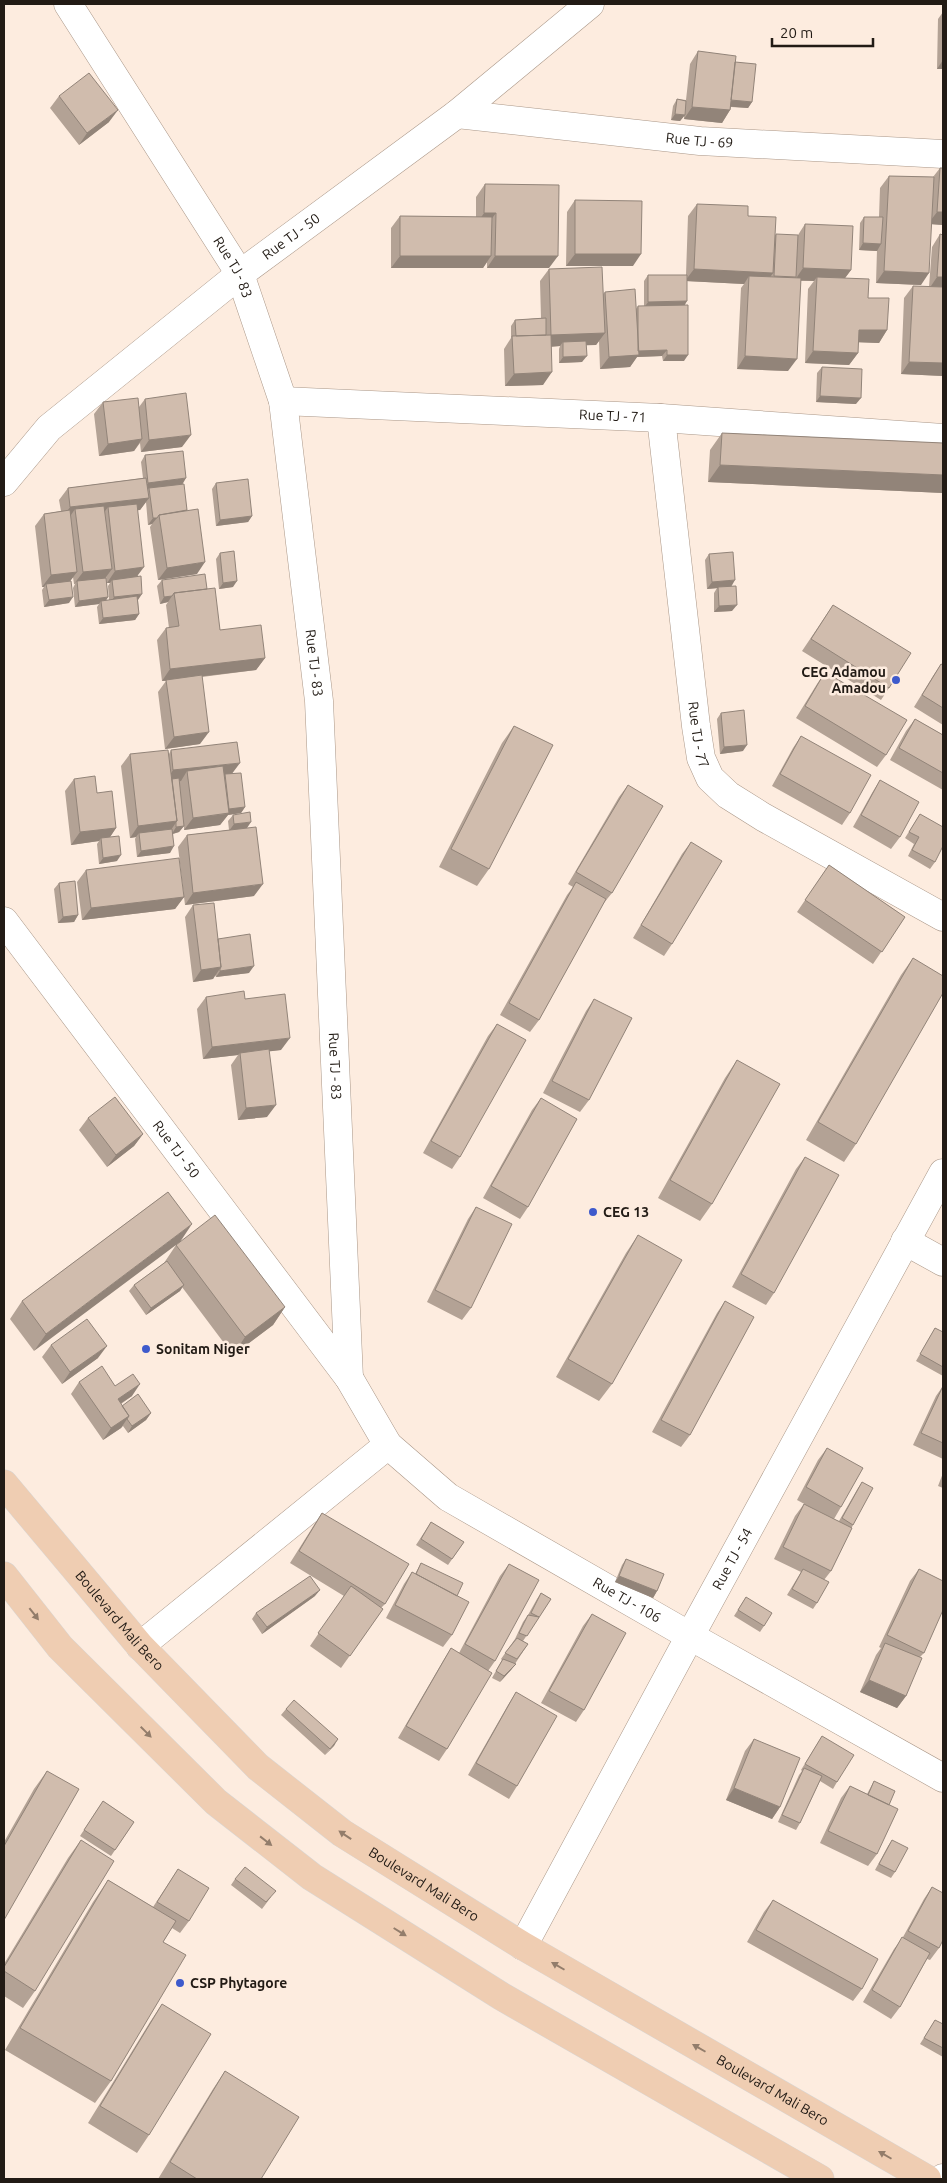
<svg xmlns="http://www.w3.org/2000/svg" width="947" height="2183" font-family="Ubuntu,sans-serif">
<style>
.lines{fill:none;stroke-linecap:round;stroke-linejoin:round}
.street-casing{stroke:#aa9788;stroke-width:29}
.primary-casing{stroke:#d7d6d5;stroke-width:29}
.street{stroke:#fff;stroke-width:28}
.primary{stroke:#efcdb2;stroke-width:28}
.wall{fill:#b3a295;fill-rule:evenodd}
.shaded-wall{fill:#928479}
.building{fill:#d0bcad;stroke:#928479}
.oneway{fill:#937d6b}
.poi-dot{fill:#3e5acc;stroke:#fdecdf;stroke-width:2}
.labels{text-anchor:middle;stroke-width:5;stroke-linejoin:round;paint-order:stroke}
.street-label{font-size:14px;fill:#221b15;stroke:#fdecdf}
.poi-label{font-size:14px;font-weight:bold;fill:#221b15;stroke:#fdecdf;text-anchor:start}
</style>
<rect width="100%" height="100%" fill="#fdecdf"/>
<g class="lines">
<defs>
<g id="street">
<path id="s1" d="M68,4l172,270 43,127 36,300 30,677"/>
<path id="s2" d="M457,114l243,27 243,13"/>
<path id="s3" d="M283,401l378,17 282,20"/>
<path id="s4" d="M661,418l35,308 5,32 9,20 18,17 35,22 180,100"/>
<path id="s5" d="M4,482l45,-54 191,-154 217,-160 133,-110"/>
<path id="s6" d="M4,921l345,457 39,67 60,52 242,139 253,142"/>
<path d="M905,1241l38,21"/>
<path d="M140,1646l248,-201"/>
<path id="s7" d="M523,1946l167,-310 253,-463"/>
<path d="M943,2179v-1"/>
</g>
<g id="primary">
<path id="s8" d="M4,1484l136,162 118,121 84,66 181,113 404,233"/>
<path d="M4,1576l56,71 156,155 96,75 189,119 319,183"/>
</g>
</defs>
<use href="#street" class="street-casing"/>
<use href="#primary" class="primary-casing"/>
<use href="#street" class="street"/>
<use href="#primary" class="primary"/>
</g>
<path class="wall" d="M943,12v57h-6l1,-50z
M698,51l37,11 17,40 -4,6 -17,-1 -1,3 -8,13 -38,-4v-3l-4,5 -9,-1 2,-14 4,-7 9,1 4,-36z
M59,96l50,26 -30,23 -29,-37z
M940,168l3,57 -11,-1 -11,61 -45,-2 1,-33v1l-18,-1 1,-27 4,-6h15l1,-29 9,-12 44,1z
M485,184l64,84h-62v-6l-4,6h-92v-40l9,-12 76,1v-20z
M575,200l58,66h-67l1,-54z
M697,204l51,12 27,19h23l7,-11 46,46 -6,8 23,20 19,32 -8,13 -21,-1v11l-9,12 -44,-2 3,-74 6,-8h-13l-13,90 -51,-2 4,-81 3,-4 -57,-3 -2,24 -1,56h-21l-1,-5 -25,1 -7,10 -30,2 -1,-28 -3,4h-10l-4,17 -23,1v-14l1,-3 -9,1 -8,38 -38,1 -1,-37 7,-11v-12l4,-6 26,-2 -1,-37 9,-12 54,25 2,-2 31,17 2,-3h6v-25l4,-6h38l2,-59z
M940,234l3,142 -42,-2 3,-76 9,-12 16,1 3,-40z
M822,367l34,37 -40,-2 1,-29z
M145,399l37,48 -41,5 -1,-9 -6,8 -35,5 -5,-42 9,-12 36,5z
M722,433l221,10v50l-235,-11 2,-32z
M145,455l38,29 4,26 10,64 -39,6 -8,-53 2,-3 -4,1 -2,-23 -6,8h-3l1,90 1,14 -4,6 -36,4 -2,-17 2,-3 -24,3 -2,-19 2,-4h-1l-1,-7 -3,4 -1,22 -25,4 -2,-17 2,-3h-2l-7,-61 9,-12 17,-3 -2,-11 9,-12 75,-10 -2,-16zM106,577l1,6h3l-2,3 1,14h-3l2,-3 -2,-19z
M216,483l36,33 -4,6 -32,4 -4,-37z
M220,553l13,34 -14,2 -3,-30z
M709,554l22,32 1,25 -18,1v-19l3,-5 -10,1 -2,-29z
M162,580l45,9 13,41 45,28 -9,12 -54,7 -2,67 -35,5 -7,-57 8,-11h-4l-5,-41 9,-12h3l-3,-23 2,-3 -8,2 -3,-18z
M833,605l56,83 -8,12 -79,-49z
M941,664l2,1v60l-29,-18 19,-31z
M825,672l61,83 -9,12 -81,-49 21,-34z
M721,713l22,38 -23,3 -3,-35z
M915,719l28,16v55l-53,-30 16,-29z
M514,726l-25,143 -12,17 -38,-19 63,-124z
M801,736l49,77 -8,12 -70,-39 21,-38z
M171,750l61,24 13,33 -4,6 -13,2 -8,10 -36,5v-4l-5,6 -6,2 -3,19 -33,4 -2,-18 1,-2 -6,1 -9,-72 9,-12h39z
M74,779l23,14 19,35 -6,9 7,24 -18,3 -2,-20 2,-3 -28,4 -6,-54z
M880,780l20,57 -9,12 -38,-22 19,-34z
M628,785l-16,108 -9,11 -64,116 -9,12 -30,-17 67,-120 6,-8 -5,-3 51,-87z
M920,814l15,48 -5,7 -22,-13 6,-12 -9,-6z
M233,815l14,13 7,68 -69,9 -7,-58 9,-12 42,-5 -1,-9z
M691,842l-19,102 -8,12 -31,-18 49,-84z
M829,865l76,52 -32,47 -76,-52z
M86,870l98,27 -9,12 -93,11 -5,-38z
M59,883l19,32 -4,7 -16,1 -4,-34z
M193,905l25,34 31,34 -33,4 -1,-2 -2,4 -20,3 -8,-65z
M913,958l-57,186 -12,18 -38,-22 95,-165z
M206,997l39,2 36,51 -12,1 -2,66 -29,3 -7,-55 7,-10 -35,4 -6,-50z
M594,999l-5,101 -9,12 -37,-19 43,-82z
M497,1024l-37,133 -8,12 -29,-16 65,-117z
M737,1060l-25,144 -12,17 -42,-23 67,-120z
M541,1098l-13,109 -8,12 -37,-21 49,-88z
M88,1118l55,16 -9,12 -27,21 -28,-37z
M805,1157l-31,136 -8,12 -34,-18 64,-118z
M168,1192l-134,159 -24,-32 12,-18z
M476,1207l-5,101 -9,12 -35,-18 41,-83z
M638,1235l-26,149 -13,17 -43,-24 70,-124z
M176,1245l109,62 -12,18 -40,30 -51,-68 -2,4 -34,24 -17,-24 5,-6 30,-22z
M725,1301l-35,134 -9,12 -29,-15 65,-119z
M935,1328l8,4v44l-27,-15z
M51,1345l47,13 -36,26 -20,-27z
M79,1382l36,4 17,10 -11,8 1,2 29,7 -5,7 -18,13 -5,-7 -2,2 -18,12 -32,-46z
M943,1386v73l-30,-14 23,-49z
M827,1448l14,59 -7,12 5,2 19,-33 4,-6 -9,43 -22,46 -7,9 -7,23 -4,6 -26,-14 14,-23 -27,-13 21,-43 9,-12 8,4 -15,-8 21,-40z
M943,1473v15l-5,-2z
M322,1513l63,91 -4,4 2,1 -42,59 -31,-22 34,-50 -54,-33 24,-38z
M431,1522l33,20 -16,23 -32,-20z
M626,1559l31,32 -4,7 -38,-16 7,-17z
M421,1563l36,33 -5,39 -9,12 -57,-29 18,-34 8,-12 3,2z
M509,1564l-14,97 -7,10 -41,78 -8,12 -41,-23 45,-77 8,-13 8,5 41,-77z
M919,1569l5,84 -4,4 -14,39 -9,12 -37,-16 16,-37 5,-7 -2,-1 31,-66z
M541,1593l10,6 -28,42 5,3 -17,26 -11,12 -8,-4 10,-18 -1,-1 14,-20 8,-17 5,-7 9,-16z
M315,1596l-53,38 -10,-15 4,-6z
M746,1597l18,29 -4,6 -26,-16z
M592,1614l-8,96 -8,12 -35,-19 42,-77z
M516,1692l1,94 -8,13 -41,-24 40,-70z
M286,1709l52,30 -13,16 -44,-40z
M822,1736l15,46 -4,7 -13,-8 -20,42 -4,7 -18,-8 21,-47 3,-4 -1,-1z
M754,1739l26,68 -8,12 -46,-19 19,-49z
M47,1771l-43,149v-78l30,-53z
M874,1781l15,24 -12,49 -9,12 -48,-23 21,-45 9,-12 17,8z
M103,1801l31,21 -23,34 -31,-20z
M81,1840l-46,151 -12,17 -19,-12v-32l64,-106z
M892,1840l3,32 -4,6 -16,-8 13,-24z
M178,1869l11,52 -9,12 -8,-5 -9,14 -52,139 -16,22 -90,-53 88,-148 15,-22 45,27z
M235,1879l36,18 -9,12 -31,-24z
M932,1887l7,61 -9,12 -3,-1 -27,48 -9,12 -28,-17 31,-53 9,-12 21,-38z
M773,1900l89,89 -9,12 -106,-59 17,-30z
M162,2004l-13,131 -12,18 -49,-30 62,-101z
M935,2020l8,4v33l-23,-13z
M225,2071l36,108h-103l55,-90z"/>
<path class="shaded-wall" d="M943,60v9h-6z
M728,100l24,2 -4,6 -25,-2z
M692,107l38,3 -8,13 -38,-4z
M118,110l-9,12 -30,23 8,-12z
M675,114l10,1 -5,6 -9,-1z
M937,212h6v13l-15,-1z
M484,213h12l-9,12h-11z
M863,243l18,1 -4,7 -18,-1z
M575,254h66l-8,12h-67z
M400,256h91l-8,12h-92z
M495,256h63l-9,12h-62z
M803,268l48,2 -9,12 -25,-5 -3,4 -19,-1z
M694,269l79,4 -8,12 -16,-9 -5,8 -59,-3z
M884,271l45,2 -8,12 -45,-2z
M937,277h6v13l-14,-1z
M687,301l-4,7h-39l4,-6z
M859,330h28l-8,13 -29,-1z
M605,333l-9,12 -33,1v-4l-3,4 -18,1 9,-12z
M667,350l-5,6 -25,1 -7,10 -30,2 9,-12 29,-6z
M813,351l45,2 -9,12 -44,-2z
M667,355h21l-4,6h-21z
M587,356l-5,6 -23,1 4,-6z
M745,356l52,3 -9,12 -51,-2z
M909,362l34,1v13l-42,-2z
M552,372l-9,13 -38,1 9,-12z
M820,396l41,2 -5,6 -40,-2z
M191,435l-9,12 -41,5 8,-12z
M142,439l-8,12 -35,5 9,-12z
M720,465l223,10v18l-235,-11z
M186,478l-4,7 -38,4 4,-6z
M149,498l-9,12 -31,3 -1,-6 -5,7 -28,-5 -6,9 -7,1 8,-12z
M252,516l-4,6 -32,4 4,-6z
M153,518h4l-5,6 -4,1z
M205,562l-8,12 -39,6 9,-12z
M144,567l-9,12 -23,1 -2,3h-3l8,-12z
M112,569l-9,12h-26l-3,3 9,-12z
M77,572l-9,12h-22l-2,3h-2l9,-12z
M735,580l-4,7 -24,2 5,-7z
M237,581l-4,6 -14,2 4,-6z
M142,594l-4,6 -28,4 4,-7z
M172,596l-4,6 -8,2 4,-7z
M73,597l-4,6 -25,4 5,-7z
M108,597l-4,7 -3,-3 -2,3 -24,3 4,-6z
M737,605l-5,6 -18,1 5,-6z
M139,614l-4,6 -36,4 4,-6z
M265,658l-9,12 -94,11 8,-12z
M209,732l-9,12 -35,5 9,-12z
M747,745l-4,6 -23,3 4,-7z
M240,763l-9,12 -6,-1v2l-37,4 -1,-9 -6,10 -16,2 8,-13z
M245,807l-4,6 -13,2 -8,10 -36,5 9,-12 33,-4 3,-5z
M177,821l-8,12h-30l-3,4 -6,1 8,-12z
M251,822l-4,6 -18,3 5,-7z
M184,826l-5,6 -7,2 4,-7z
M116,828l-8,12 -7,-2 -2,3 -28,4 9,-13z
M174,846l-4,7 -33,4 4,-6z
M121,855l-4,6 -18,3 4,-6z
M263,884l-9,12 -69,9 8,-12z
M184,897l-9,12 -93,11 9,-12z
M78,915l-4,7 -16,1 5,-6z
M254,966l-5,7 -33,4 4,-6z
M221,967l-8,12 -20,3 8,-12z
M290,1038l-9,12 -41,5v-2l-2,2 -35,4 9,-12z
M276,1105l-9,12 -29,3 8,-12z
M143,1134l-9,12 -27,21 9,-12z
M192,1224l-12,18 -146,109 12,-17z
M184,1285l-4,6 -34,24 5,-7z
M285,1307l-12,18 -40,30 12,-18z
M107,1346l-9,12 -36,26 8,-12z
M140,1384l-8,12 -23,15 9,-12z
M151,1413l-5,7 -18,13 4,-7z
M129,1416l-8,12 -18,12 8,-12z
M619,1576l38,15 -4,7 -38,-16z
M320,1590l-5,6 -53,38 5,-7z
M516,1664l-5,6 -11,12 4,-6z
M869,1680l37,16 -9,12 -37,-16z
M338,1739l-4,7 -9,9 5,-6z
M734,1788l46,19 -8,12 -46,-19z"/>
<path class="building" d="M698,51l38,5 -6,54 -38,-3z
M735,62l21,2 -4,38 -21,-2z
M89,73l29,37 -31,23 -28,-37z
M677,99l9,2 -1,14 -10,-1z
M940,168h3v44h-6z
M889,176l45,1 -5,96 -45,-2z
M485,184l74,1 -1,71h-63l1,-43h-12z
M575,200l67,1 -1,53h-66z
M697,204l51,2v10l28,1 -3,56 -79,-4z
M400,216l92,1 -1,39h-91z
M864,217h19l-2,27 -18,-1z
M805,224l48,2 -2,44 -48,-2z
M776,234l22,1 -2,42 -22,-1z
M940,234l3,1v42h-6z
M602,267l3,66 -54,2 1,37 -38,2 -2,-38 39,-1 -2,-66z
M648,275h39v26l-39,1z
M749,276l52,2 -4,81 -52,-3z
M817,277l52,2 -1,19h21l-2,32h-28l-1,23 -45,-2z
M913,286l30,1v76l-34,-1z
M635,289l4,66 -30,2 -4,-65z
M688,305v50h-21v-5l-29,1v-45z
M546,318v17l-30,1 -1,-16z
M586,341l1,15 -24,1v-15z
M822,367l40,2 -1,29 -41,-2z
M186,393l5,42 -42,5 -4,-41z
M138,398l4,41 -34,5 -5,-42z
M722,433l221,10v32l-223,-10z
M183,451l3,27 -38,5 -3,-28z
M146,478l3,20 -79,9 -2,-19z
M248,479l4,37 -32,4 -4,-37z
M184,484l3,26 -28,5 -2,3h-4l-4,-30z
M137,504l7,63 -29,4 -7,-64z
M104,506l8,63 -29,3 -8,-63z
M198,509l7,53 -38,6 -8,-53z
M70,510l7,62 -26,3 -7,-61z
M234,551l3,30 -14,2 -3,-30z
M733,552l2,28 -23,2 -3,-28z
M205,574l2,15 -33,4 -2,3 -8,1 -2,-17z
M141,576l1,18 -28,3 -2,-17z
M106,578l2,19 -29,4 -2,-20z
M71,581l2,16 -24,3 -3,-16z
M736,586l1,19 -18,1 -1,-19z
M215,588l5,42 41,-5 4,33 -95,11 -4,-41 13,-2 -5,-33z
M137,596l2,18 -36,4 -2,-17z
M833,605l78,48 -22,35 -78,-49z
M941,664l2,1v43l-21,-13z
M825,672l82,48 -21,35 -81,-49z
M202,675l7,57 -35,5 -8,-57z
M744,710l3,35 -23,2 -3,-34z
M915,719l28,16v38l-44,-25z
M514,726l39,19 -64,124 -38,-20z
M801,736l70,39 -21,38 -70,-39z
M237,742l3,21 -67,7 -2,-20z
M168,750l9,71 -39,5 -8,-72z
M223,766l6,47 -36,5 -6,-47z
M241,773l4,34 -16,2 -4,-35z
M95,776l2,17 15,-2 4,37 -36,4 -6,-53z
M179,778l5,48 -8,1v-5l1,-1 -5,-42z
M880,780l39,22 -19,35 -39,-22z
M628,785l35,21 -51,87 -36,-21z
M250,812l1,10 -17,2 -1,-9z
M920,814l23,13v19l-8,16 -23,-12 7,-13 -10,-5z
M256,827l7,57 -70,9 -6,-58z
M172,829l2,17 -33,5 -2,-18z
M119,836l2,19 -18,3 -2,-20z
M691,842l31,19 -50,83 -31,-19z
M179,858l5,39 -93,11 -5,-38z
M829,865l76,52 -23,35 -77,-52z
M75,881l3,34 -15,2 -4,-34z
M576,882l30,17 -67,121 -30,-17z
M214,903l7,64 -20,3 -8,-65z
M250,934l4,32 -34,5v-2l1,-2 -3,-28z
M913,958l30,18v17l-87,151 -38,-22z
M244,991l1,8 40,-5 5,44 -78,9 -6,-50z
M594,999l38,19 -43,82 -37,-19z
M497,1024l29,16 -66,117 -29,-16z
M269,1049l7,56 -30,3 -6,-55z
M737,1060l43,24 -68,120 -42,-24z
M115,1097l28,37 -27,21 -28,-37z
M541,1098l36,21 -49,88 -37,-21z
M805,1157l34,18 -65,118 -33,-19z
M168,1192l24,32 -146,110 -24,-33z
M476,1207l36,17 -41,84 -36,-18z
M215,1215l70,92 -40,30 -69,-92z
M638,1235l44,25 -70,124 -44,-25z
M167,1261l17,24 -33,23 -17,-23z
M725,1301l29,16 -64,118 -29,-15z
M87,1319l20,27 -37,26 -19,-27z
M935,1328l8,4v35l-23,-13z
M102,1366l13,20 18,-12 7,10 -22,15 11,17 -18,12 -32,-46z
M943,1386v57l-22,-10z
M138,1394l13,19 -19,13 -5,-7 2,-3 -7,-10z
M827,1448l36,20 -22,39 -35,-20z
M862,1482l11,6 -20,37 -11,-7z
M804,1504l48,24 -21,43 -48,-24z
M322,1513l87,51 -24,40 -86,-53z
M431,1522l33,20 -12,17 -31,-20z
M626,1559l38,15 -7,17 -38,-15z
M421,1563l42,20 -6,13 -41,-22z
M509,1564l30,16 -44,81 -30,-17z
M803,1569l26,13 -12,21 -25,-14z
M919,1569l24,12v29l-19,43 -37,-18z
M412,1572l57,30 -17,33 -57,-30z
M310,1576l10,14 -53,37 -11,-14z
M351,1586l32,23 -33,47 -32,-23z
M541,1593l10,6 -24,37 -8,-3 9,-18 11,2 -8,-4z
M746,1597l26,16 -8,13 -26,-16z
M592,1614l34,19 -42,77 -35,-19z
M517,1638l11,6 -11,15 -12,-6z
M885,1643l37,15 -16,38 -37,-16z
M451,1648l41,25 -45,76 -41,-23z
M503,1659l13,5 -12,12 -8,-5z
M516,1692l41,24 -40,70 -41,-23z
M294,1700l44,39 -8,10 -44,-40z
M822,1736l32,19 -17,27 -32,-18z
M754,1739l46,19 -20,49 -46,-19z
M804,1768l18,8 -22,47 -18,-8z
M47,1771l32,18 -75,131v-74z
M874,1781l21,10 -6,14 -21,-10z
M850,1786l48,23 -21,45 -49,-23z
M103,1801l31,21 -19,28 -31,-20z
M81,1840l33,21 -79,130 -31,-20v-4z
M892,1840l16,8 -13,24 -16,-8z
M245,1867l31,24 -10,11 -31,-23z
M178,1869l31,19 -20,33 -32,-19z
M108,1880l68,41 -13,21 23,13 -75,126 -91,-53z
M932,1887l11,6v47l-4,8 -31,-17z
M773,1900l105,59 -16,30 -106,-59z
M902,1937l28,16 -30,54 -28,-17z
M162,2004l49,30 -62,101 -49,-29z
M935,2020l8,4v24l-19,-10z
M225,2071l74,46 -38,62h-64l-27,-17z"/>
<defs><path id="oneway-solid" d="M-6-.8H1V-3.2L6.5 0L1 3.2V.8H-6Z" transform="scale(1.25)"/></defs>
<g class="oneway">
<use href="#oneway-solid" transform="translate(34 1614) rotate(52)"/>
<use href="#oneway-solid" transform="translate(146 1732) rotate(45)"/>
<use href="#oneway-solid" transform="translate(345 1835) rotate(-146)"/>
<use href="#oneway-solid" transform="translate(266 1841) rotate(38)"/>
<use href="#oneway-solid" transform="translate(400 1932) rotate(32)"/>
<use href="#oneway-solid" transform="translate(558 1966) rotate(-150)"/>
<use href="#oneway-solid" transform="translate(699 2048) rotate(-150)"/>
<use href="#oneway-solid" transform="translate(885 2155) rotate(-150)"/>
</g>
<g class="poi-dot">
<circle cx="896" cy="680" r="5"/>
<circle cx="593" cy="1212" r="5"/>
<circle cx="146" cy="1349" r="5"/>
<circle cx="180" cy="1983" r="5"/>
</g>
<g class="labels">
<g class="street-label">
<text dy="5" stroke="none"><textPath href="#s2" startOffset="244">Rue TJ - 69</textPath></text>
<text dy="5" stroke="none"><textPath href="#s5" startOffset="379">Rue TJ - 50</textPath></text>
<text dy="5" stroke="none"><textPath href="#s1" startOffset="311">Rue TJ - 83</textPath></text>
<text dy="5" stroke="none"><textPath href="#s3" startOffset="330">Rue TJ - 71</textPath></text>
<text dy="5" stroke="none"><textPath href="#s1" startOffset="718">Rue TJ - 83</textPath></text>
<text dy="5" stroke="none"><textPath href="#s4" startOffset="319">Rue TJ - 77</textPath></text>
<text dy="5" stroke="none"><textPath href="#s1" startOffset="1122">Rue TJ - 83</textPath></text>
<text dy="5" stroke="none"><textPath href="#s6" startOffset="286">Rue TJ - 50</textPath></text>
<text dy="5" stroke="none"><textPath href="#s7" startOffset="440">Rue TJ - 54</textPath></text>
<text dy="5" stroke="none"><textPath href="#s6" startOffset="936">Rue TJ - 106</textPath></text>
<text dy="5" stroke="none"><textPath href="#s8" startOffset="179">Boulevard Mali Bero</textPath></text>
<text dy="5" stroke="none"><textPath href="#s8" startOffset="584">Boulevard Mali Bero</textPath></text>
<text dy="5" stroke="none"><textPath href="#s8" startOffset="989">Boulevard Mali Bero</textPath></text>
</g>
<g class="poi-label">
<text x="886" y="677" text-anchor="end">CEG Adamou<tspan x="886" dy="16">Amadou</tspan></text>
<text x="603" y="1217">CEG 13</text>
<text x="156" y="1354">Sonitam Niger</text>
<text x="190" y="1988">CSP Phytagore</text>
</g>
</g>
<rect width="947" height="2183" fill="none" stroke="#221b15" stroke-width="10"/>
<path d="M772 38v8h101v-8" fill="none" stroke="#221b15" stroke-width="2.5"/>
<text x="780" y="38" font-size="15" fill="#221b15" stroke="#fdecdf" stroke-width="4" paint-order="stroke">20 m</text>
</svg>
